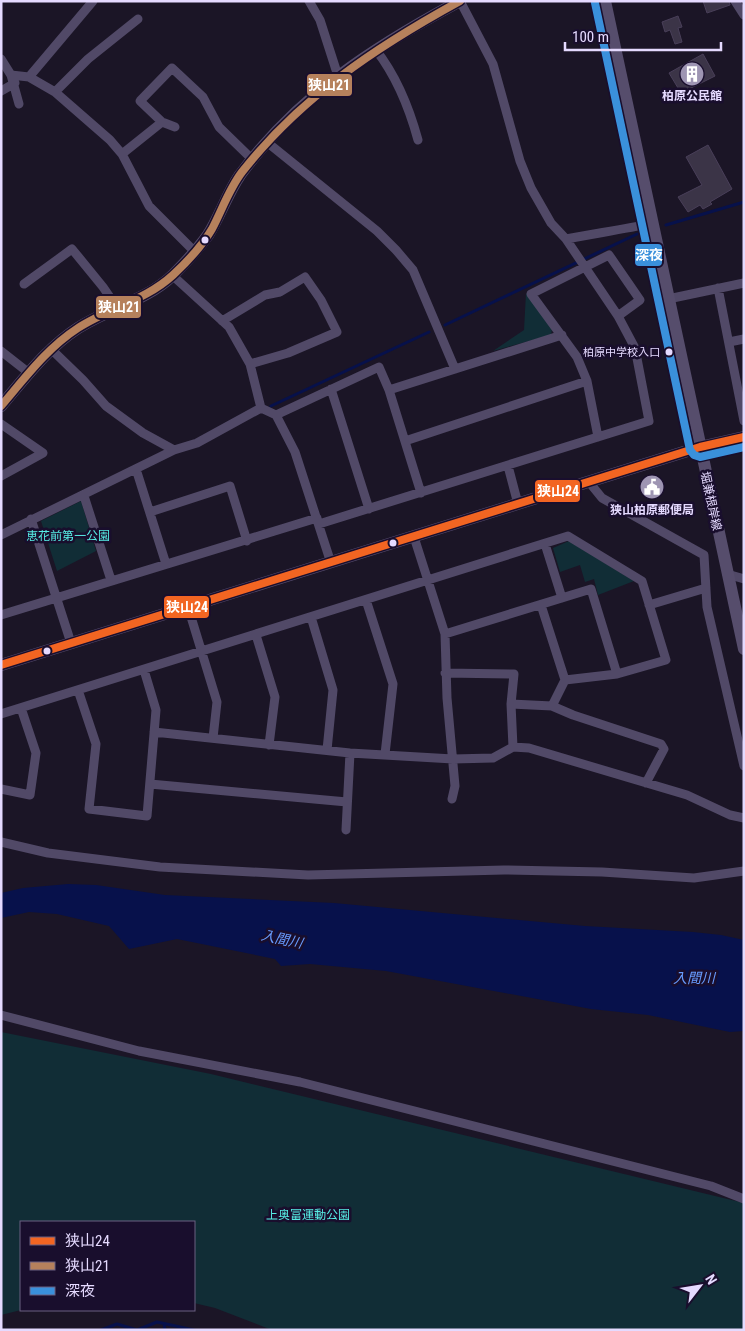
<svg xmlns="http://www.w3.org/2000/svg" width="745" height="1331" font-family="'Roboto Condensed','Noto Sans JP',sans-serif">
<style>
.green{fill:#112d36}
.water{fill:#07114b}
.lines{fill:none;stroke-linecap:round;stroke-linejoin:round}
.stream{stroke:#07114b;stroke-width:3}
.building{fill:#3b3447;stroke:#493f59}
.street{stroke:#514967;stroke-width:9}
.secondary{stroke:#564d6c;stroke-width:12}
.bus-1-casing{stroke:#190e2d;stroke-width:11}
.bus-2-casing{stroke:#190e2d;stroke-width:11}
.bus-3-casing{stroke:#190e2d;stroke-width:11}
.bus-1{stroke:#f26522;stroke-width:8}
.bus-2{stroke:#b6815c;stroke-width:8}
.bus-3{stroke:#3a90db;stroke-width:8}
.bus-dot{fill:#e5daff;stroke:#190e2d;stroke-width:2}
.labels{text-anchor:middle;stroke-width:5;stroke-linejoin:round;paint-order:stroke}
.bus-label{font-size:11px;fill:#e5daff;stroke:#190e2d;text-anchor:end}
.poi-label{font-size:12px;font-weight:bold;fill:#e5daff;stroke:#190e2d}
.street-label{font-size:12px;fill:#e5daff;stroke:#190e2d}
.park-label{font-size:12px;fill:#57ede5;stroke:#190e2d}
.water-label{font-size:14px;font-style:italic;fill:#689cff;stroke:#190e2d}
.line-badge{stroke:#190e2d;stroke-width:2}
.badge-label{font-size:14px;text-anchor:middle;font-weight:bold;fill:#fff}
</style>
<rect width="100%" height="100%" fill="#1b1526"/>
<path class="green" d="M526,293l26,36 -1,6 -58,16 31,-21z
M81,501l15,50 -39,20 -16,-50z
M569,541l65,40 -36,14 -4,-16 -9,3 -5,-17 -20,7 -7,-24z
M1,1032l210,42 533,129v127h-472l-57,-22 -21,-5v-81h-173v88l-20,5z"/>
<path class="water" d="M68,884l28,1 69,10 169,8 251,23 108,6 28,3 23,5v91l-14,1 -82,-17 -57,-6 -205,-38 -76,-7 -29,2 -6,-7 -98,-20 -48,10 -20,-23 -52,-12 -28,-2 -28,6v-25l22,-5z"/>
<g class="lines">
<path class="stream" d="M666,225l78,-23
M445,325l192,-91
M271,406l158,-74
M164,1324l1,6
M101,1330l16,-6 20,6 20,-8 37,8"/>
</g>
<path class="building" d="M703,1h26l1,4 -23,8z
M678,16l4,11 -4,1 4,14 -7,2 -5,-14 -5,2 -3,-10z
M703,54l12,22 -34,17 -12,-20z
M708,145l24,44 -22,13 2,2 -9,5 -3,-4 -12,7 -10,-15 24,-12 -16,-28z"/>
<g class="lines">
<path class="street" d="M309,1l11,19 18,56
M735,1l9,14
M376,50c21,27 33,57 42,90
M1,59l10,16 18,2 26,15 55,48 12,14 27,52 45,45
M11,75l8,29
M29,77l64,-76
M1,91l14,-8
M55,92l33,-33 50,-40
M175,127l-13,-5 -22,-21 32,-33 31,29 16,30 34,33
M268,143l109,88 19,19 17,20 42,99
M122,154l40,-32
M566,239c29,-6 57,-9 86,-16
M172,275l57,52 21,37 11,44 15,7 19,37 36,111
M24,284l48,-35 31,38 15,22
M718,288l26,133
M668,299l76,-16
M222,321l43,-26 15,-3 25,-15 16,23 16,32 -49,21 -38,11
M729,342l15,-3
M51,349l32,31 23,26 37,27 31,17 23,-7 64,-35
M1,351l28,22
M331,389l38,120
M389,390l173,-55
M276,415l103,-48 10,23 32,103
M1,424l42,29 -42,23
M598,437l-11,-56 -10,-24 -46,-63 78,-39 31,45 -22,16
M405,441l182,-60
M508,466l10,38
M136,469l30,95
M589,482l13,16 102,57 3,52 37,159
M84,496l27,84
M150,512l80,-26 17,55
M31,519l40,124
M319,524l330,-103 -14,-73 -17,-32 -52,-77 -15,-16 -20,-35 -11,-27 -27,-97 -33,-63
M1,535l173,-85
M414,537l31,97 2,64 8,88 -3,13
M545,544l17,54
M727,574l17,5
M366,600l27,84 -8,70
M649,605l57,-17
M188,607l29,95 -4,36
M1,615l316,-97
M311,617l22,73 -6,60
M445,634l146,-45 26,85
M256,635l19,62 -6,48
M445,673l69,1 -3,30
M78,690l18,54 -7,65 58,7 9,-106 -12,-40
M552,706l21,9 88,29 3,5 -18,34
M1,714l567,-178 74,45 24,79 -49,14 -52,6
M154,732l196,21 103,6 40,-1 20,-11 16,1 158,47 43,20 14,3
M513,747l-2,-43 41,2 13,-26 -24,-75
M150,784l197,18
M1,789l29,6 6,-42 -15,-45
M346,830l4,-77
M1,842l47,11 112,14 148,8 196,-5 98,2 92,6 50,-7
M1,1015l138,36 161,31 411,104 33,13"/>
<path class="secondary" d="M605,1l139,648
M1,406c24,-28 46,-58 77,-78 31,-20 68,-27 95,-53 12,-12 25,-26 35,-40 12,-19 19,-41 32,-60 59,-80 134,-128 220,-174
M1,665l699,-218 44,-10"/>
<defs>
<path id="bus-1" d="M1,665l699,-218 44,-10"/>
<path id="bus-2" d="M1,406c24,-28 46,-58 77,-78 31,-20 68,-28 95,-53 14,-13 29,-29 39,-46 10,-19 17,-40 30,-57 59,-75 134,-125 218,-171"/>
<path id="bus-3" d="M595,3l95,447 4,5 6,2 44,-10"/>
</defs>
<use href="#bus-1" class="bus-1-casing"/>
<use href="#bus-2" class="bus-2-casing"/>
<use href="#bus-3" class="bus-3-casing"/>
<use href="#bus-1" class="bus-1"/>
<use href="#bus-2" class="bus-2"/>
<use href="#bus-3" class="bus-3"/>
</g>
<defs>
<symbol id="building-disc" viewBox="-11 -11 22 22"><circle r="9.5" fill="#9e95b3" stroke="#190e2d"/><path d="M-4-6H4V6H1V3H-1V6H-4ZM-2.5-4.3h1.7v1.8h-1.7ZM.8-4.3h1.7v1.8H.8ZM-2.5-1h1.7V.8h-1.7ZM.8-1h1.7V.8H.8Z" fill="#fff"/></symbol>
<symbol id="civic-disc" viewBox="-11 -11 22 22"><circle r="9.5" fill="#9e95b3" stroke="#190e2d"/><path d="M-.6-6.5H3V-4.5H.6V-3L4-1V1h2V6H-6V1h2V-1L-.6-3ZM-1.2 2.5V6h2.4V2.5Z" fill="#fff"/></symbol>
</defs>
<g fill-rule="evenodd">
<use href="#building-disc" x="678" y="60" width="28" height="28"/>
<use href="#civic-disc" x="638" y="473" width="28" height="28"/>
</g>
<g class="bus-dot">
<circle cx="205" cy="240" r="4.5"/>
<circle cx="669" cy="352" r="4.5"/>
<circle cx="393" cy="543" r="4.5"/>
<circle cx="47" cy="651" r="4.5"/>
</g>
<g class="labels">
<g class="bus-label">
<text x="660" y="356">柏原中学校入口</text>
</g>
<g class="poi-label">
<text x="692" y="100">柏原公民館</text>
<text x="652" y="514">狭山柏原郵便局</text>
</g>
<g class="street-label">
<text transform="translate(711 501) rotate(78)" y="4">堀兼根岸線</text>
</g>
<g class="park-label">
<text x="68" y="540">恵花前第一公園</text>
<text x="308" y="1219">上奥富運動公園</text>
</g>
<g class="water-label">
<text transform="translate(282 939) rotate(12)" y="5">入間川</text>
<text x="694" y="983">入間川</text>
</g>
</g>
<g class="line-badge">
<rect x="306" y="73" width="47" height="24" rx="5" fill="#b6815c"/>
<rect x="634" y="243" width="29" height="24" rx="5" fill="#3a90db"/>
<rect x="95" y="295" width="47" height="24" rx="5" fill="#b6815c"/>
<rect x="534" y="479" width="47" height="24" rx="5" fill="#f26522"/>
<rect x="163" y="595" width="47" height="24" rx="5" fill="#f26522"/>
</g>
<g class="badge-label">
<text x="329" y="90">狭山21</text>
<text x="649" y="260">深夜</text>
<text x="119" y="312">狭山21</text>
<text x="558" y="496">狭山24</text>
<text x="187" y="612">狭山24</text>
</g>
<rect width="745" height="1331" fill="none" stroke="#e5daff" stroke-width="5"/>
<rect x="20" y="1221" width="175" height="90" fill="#190e2d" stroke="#6b6081"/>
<rect x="30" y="1237" width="25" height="8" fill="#f26522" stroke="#6b6081"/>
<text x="65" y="1246" font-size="15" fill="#e5daff">狭山24</text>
<rect x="30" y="1262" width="25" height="8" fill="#b6815c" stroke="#6b6081"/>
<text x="65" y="1271" font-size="15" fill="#e5daff">狭山21</text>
<rect x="30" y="1287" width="25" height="8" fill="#3a90db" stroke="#6b6081"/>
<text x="65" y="1296" font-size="15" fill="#e5daff">深夜</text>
<g transform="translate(700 1286) rotate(59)" stroke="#190e2d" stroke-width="4" paint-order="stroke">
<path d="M0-4L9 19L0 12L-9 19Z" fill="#e5daff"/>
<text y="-8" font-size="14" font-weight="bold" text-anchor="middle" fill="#e5daff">N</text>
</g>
<path d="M565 42v8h156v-8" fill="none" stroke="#e5daff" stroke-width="2.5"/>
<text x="572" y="42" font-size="15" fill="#e5daff" stroke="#190e2d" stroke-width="4" paint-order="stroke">100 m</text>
</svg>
